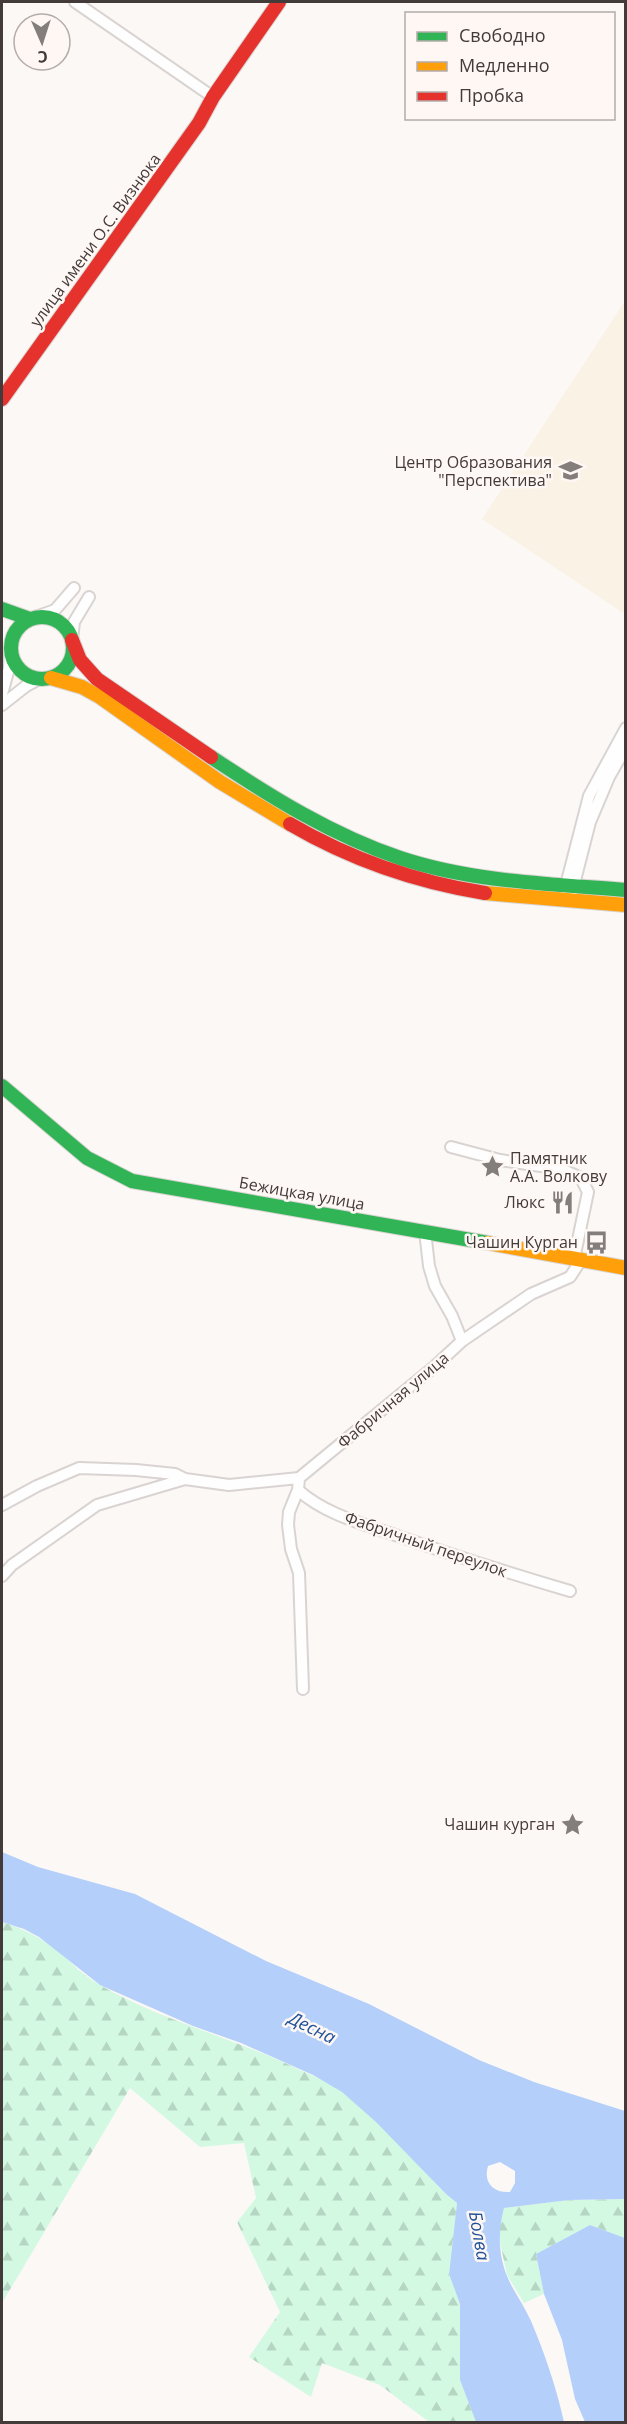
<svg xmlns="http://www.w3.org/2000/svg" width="627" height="2424" font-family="'Open Sans',sans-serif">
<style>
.education{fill:#fbf2e6}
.forest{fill:url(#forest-firs)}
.water{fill:#b4d0fa;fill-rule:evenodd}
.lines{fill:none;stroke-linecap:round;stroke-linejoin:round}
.street-casing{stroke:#d9d4d1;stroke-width:14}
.fast-casing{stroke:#d9d4d1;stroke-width:16}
.slow-casing{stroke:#d9d4d1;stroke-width:16}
.jam-casing{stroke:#d9d4d1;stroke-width:16}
.street{stroke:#fffefe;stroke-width:10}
.fast{stroke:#30b455;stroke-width:14}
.slow{stroke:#ff9f0a;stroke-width:14}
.jam{stroke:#e5322d;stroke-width:14}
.labels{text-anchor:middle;stroke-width:5;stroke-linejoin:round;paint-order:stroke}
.street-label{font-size:16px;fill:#423b39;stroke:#fef7f4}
.poi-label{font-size:16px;fill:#423b39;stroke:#fef7f4;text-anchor:end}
.water-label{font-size:18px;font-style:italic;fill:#1f529a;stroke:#fef7f4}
</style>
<defs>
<pattern id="forest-firs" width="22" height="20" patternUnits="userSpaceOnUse" patternTransform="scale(1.5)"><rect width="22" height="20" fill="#d3f9e3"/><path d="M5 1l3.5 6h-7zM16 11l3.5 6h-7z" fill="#b6d6c4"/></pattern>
</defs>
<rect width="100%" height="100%" fill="#fcf8f6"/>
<path class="education" d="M625,301l1,306 -3,6 -141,-94z"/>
<path class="forest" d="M2,1922c22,7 41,16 59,32 13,11 24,23 39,31 57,33 125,51 185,78 19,9 40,17 57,29 39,27 71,68 104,102l11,9 -8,71 11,30v76l16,42h-47l-49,-37 -58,-22 -11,34 -62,-40 31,-45 -43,-90 19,-24 -12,-55 -44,4 -70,-59 -128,215z
M625,2199v39l-35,-13 -54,29 8,40 -20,9 -17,-28 -9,-42 6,-25 65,-8z"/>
<path class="water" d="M2,1852l36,15 97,27 131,67 103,43 110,56 55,22 91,29v88l-56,1 -65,8c-6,22 -6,46 3,68 6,15 17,29 24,45 14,33 25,66 33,101h-88l-16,-42v-76l-11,-30 8,-71 -11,-9 -70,-72 -34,-30 -29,-17 -72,-32 -48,-17 -93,-41 -61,-48 -15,-8 -22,-7zM500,2162l15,9v12l-5,9c-17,1 -27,-10 -22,-26z
M590,2225l35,13v184h-40l-10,-23 -13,-59 -18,-46 -8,-40z"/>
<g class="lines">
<defs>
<path id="street" d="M75,2l138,95
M30,619l25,-9 19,-22
M72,640l2,-18 15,-25
M2,694l7,-26 1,-18
M2,705l24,-19 13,-7
M565,889l24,-93 37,-68
M572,892l18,-70 19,-45 17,-30
M451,1147l49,13 61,9 20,9 7,14 -14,67
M425,1231l4,35 6,20 17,30 10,25
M299,1478l-1,12c28,25 66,34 100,46 57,20 114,38 172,55
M298,1490l-9,22 -1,13 3,24 8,24 4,116
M2,1505l35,-19 42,-18 57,2 39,4 10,5 44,6 70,-7 135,-111 28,-26 69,-47 39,-17 11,-17
M2,1576l10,-11 85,-60 88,-26"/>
<path id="fast" d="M2,609l28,10
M11 648a31 31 0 1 1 62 0a31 31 0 1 1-62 0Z
M211,757c60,40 121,78 189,101 72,24 151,26 226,32
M2,1086l85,72 45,23 356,62"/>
<path id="slow" d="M51,678l31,9 18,10 120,85 70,42
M485,893l141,12
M488,1243l138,25"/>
<path id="jam" d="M2,399l197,-276 14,-26 66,-95
M72,640l8,20 17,19 114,78
M290,824c60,35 126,58 195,69"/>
</defs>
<use href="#street" class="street-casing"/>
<use href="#fast" class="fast-casing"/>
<use href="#slow" class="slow-casing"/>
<use href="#jam" class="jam-casing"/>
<use href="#street" class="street"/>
<use href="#fast" class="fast"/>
<use href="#slow" class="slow"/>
<use href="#jam" class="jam"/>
</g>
<defs>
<symbol id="school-bare" viewBox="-9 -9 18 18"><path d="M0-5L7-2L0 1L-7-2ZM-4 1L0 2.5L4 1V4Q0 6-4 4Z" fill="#837d7b" stroke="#fef7f4" stroke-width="2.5" paint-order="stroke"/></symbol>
<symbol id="sight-bare" viewBox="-9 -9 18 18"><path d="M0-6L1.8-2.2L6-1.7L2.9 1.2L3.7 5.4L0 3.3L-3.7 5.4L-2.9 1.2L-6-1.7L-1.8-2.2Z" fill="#837d7b" stroke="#fef7f4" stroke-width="2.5" paint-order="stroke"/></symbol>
<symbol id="restaurant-bare" viewBox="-9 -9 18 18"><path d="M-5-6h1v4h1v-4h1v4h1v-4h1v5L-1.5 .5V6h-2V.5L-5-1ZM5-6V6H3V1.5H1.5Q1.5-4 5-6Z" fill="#837d7b" stroke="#fef7f4" stroke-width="2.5" paint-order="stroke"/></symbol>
<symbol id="bus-bare" viewBox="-9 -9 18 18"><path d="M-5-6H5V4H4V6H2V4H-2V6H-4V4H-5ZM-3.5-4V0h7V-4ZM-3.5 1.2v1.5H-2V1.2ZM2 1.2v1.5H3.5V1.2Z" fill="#837d7b" stroke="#fef7f4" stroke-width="2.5" paint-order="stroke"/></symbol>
</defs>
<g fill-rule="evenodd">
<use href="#school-bare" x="554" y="454" width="33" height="33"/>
<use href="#sight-bare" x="476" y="1150" width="33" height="33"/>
<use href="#restaurant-bare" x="546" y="1186" width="33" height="33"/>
<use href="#bus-bare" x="580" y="1226" width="33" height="33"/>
<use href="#sight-bare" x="556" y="1808" width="33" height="33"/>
</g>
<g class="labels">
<g class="street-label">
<text transform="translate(95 240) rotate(-54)" y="6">улица имени О.С. Визнюка</text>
<text transform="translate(302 1193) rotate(10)" y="6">Бежицкая улица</text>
<text transform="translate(393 1400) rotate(-40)" y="6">Фабричная улица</text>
<text transform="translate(426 1544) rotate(19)" y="6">Фабричный переулок</text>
</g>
<g class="poi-label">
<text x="552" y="468">Центр Образования<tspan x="552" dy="18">"Перспектива"</tspan></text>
<text x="510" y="1164" text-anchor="start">Памятник<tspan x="510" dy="18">А.А. Волкову</tspan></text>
<text x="545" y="1208">Люкс</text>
<text x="578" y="1248">Чашин Курган</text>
<text x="555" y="1830">Чашин курган</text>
</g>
<g class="water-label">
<text transform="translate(312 2028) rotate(26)" y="6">Десна</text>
<text transform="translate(479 2236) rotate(80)" y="6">Болва</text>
</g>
</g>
<rect width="627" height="2424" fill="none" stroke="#423b39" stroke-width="6"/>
<rect x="405" y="12" width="210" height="108" fill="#fef7f4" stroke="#b3aca9" stroke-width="1.5"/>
<rect x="417" y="32" width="30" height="9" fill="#30b455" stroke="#b3aca9" stroke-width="1.5"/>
<text x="459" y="42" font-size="18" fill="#423b39">Свободно</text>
<rect x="417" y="62" width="30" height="9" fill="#ff9f0a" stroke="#b3aca9" stroke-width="1.5"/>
<text x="459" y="72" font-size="18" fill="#423b39">Медленно</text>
<rect x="417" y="92" width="30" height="9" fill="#e5322d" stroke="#b3aca9" stroke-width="1.5"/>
<text x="459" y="102" font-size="18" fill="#423b39">Пробка</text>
<g transform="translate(42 42) rotate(177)"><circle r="28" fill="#fef7f4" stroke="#b3aca9" stroke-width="1.5"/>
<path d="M0-4.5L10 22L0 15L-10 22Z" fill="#837d7b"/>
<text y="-9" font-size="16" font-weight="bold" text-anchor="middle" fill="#423b39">С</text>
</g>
</svg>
